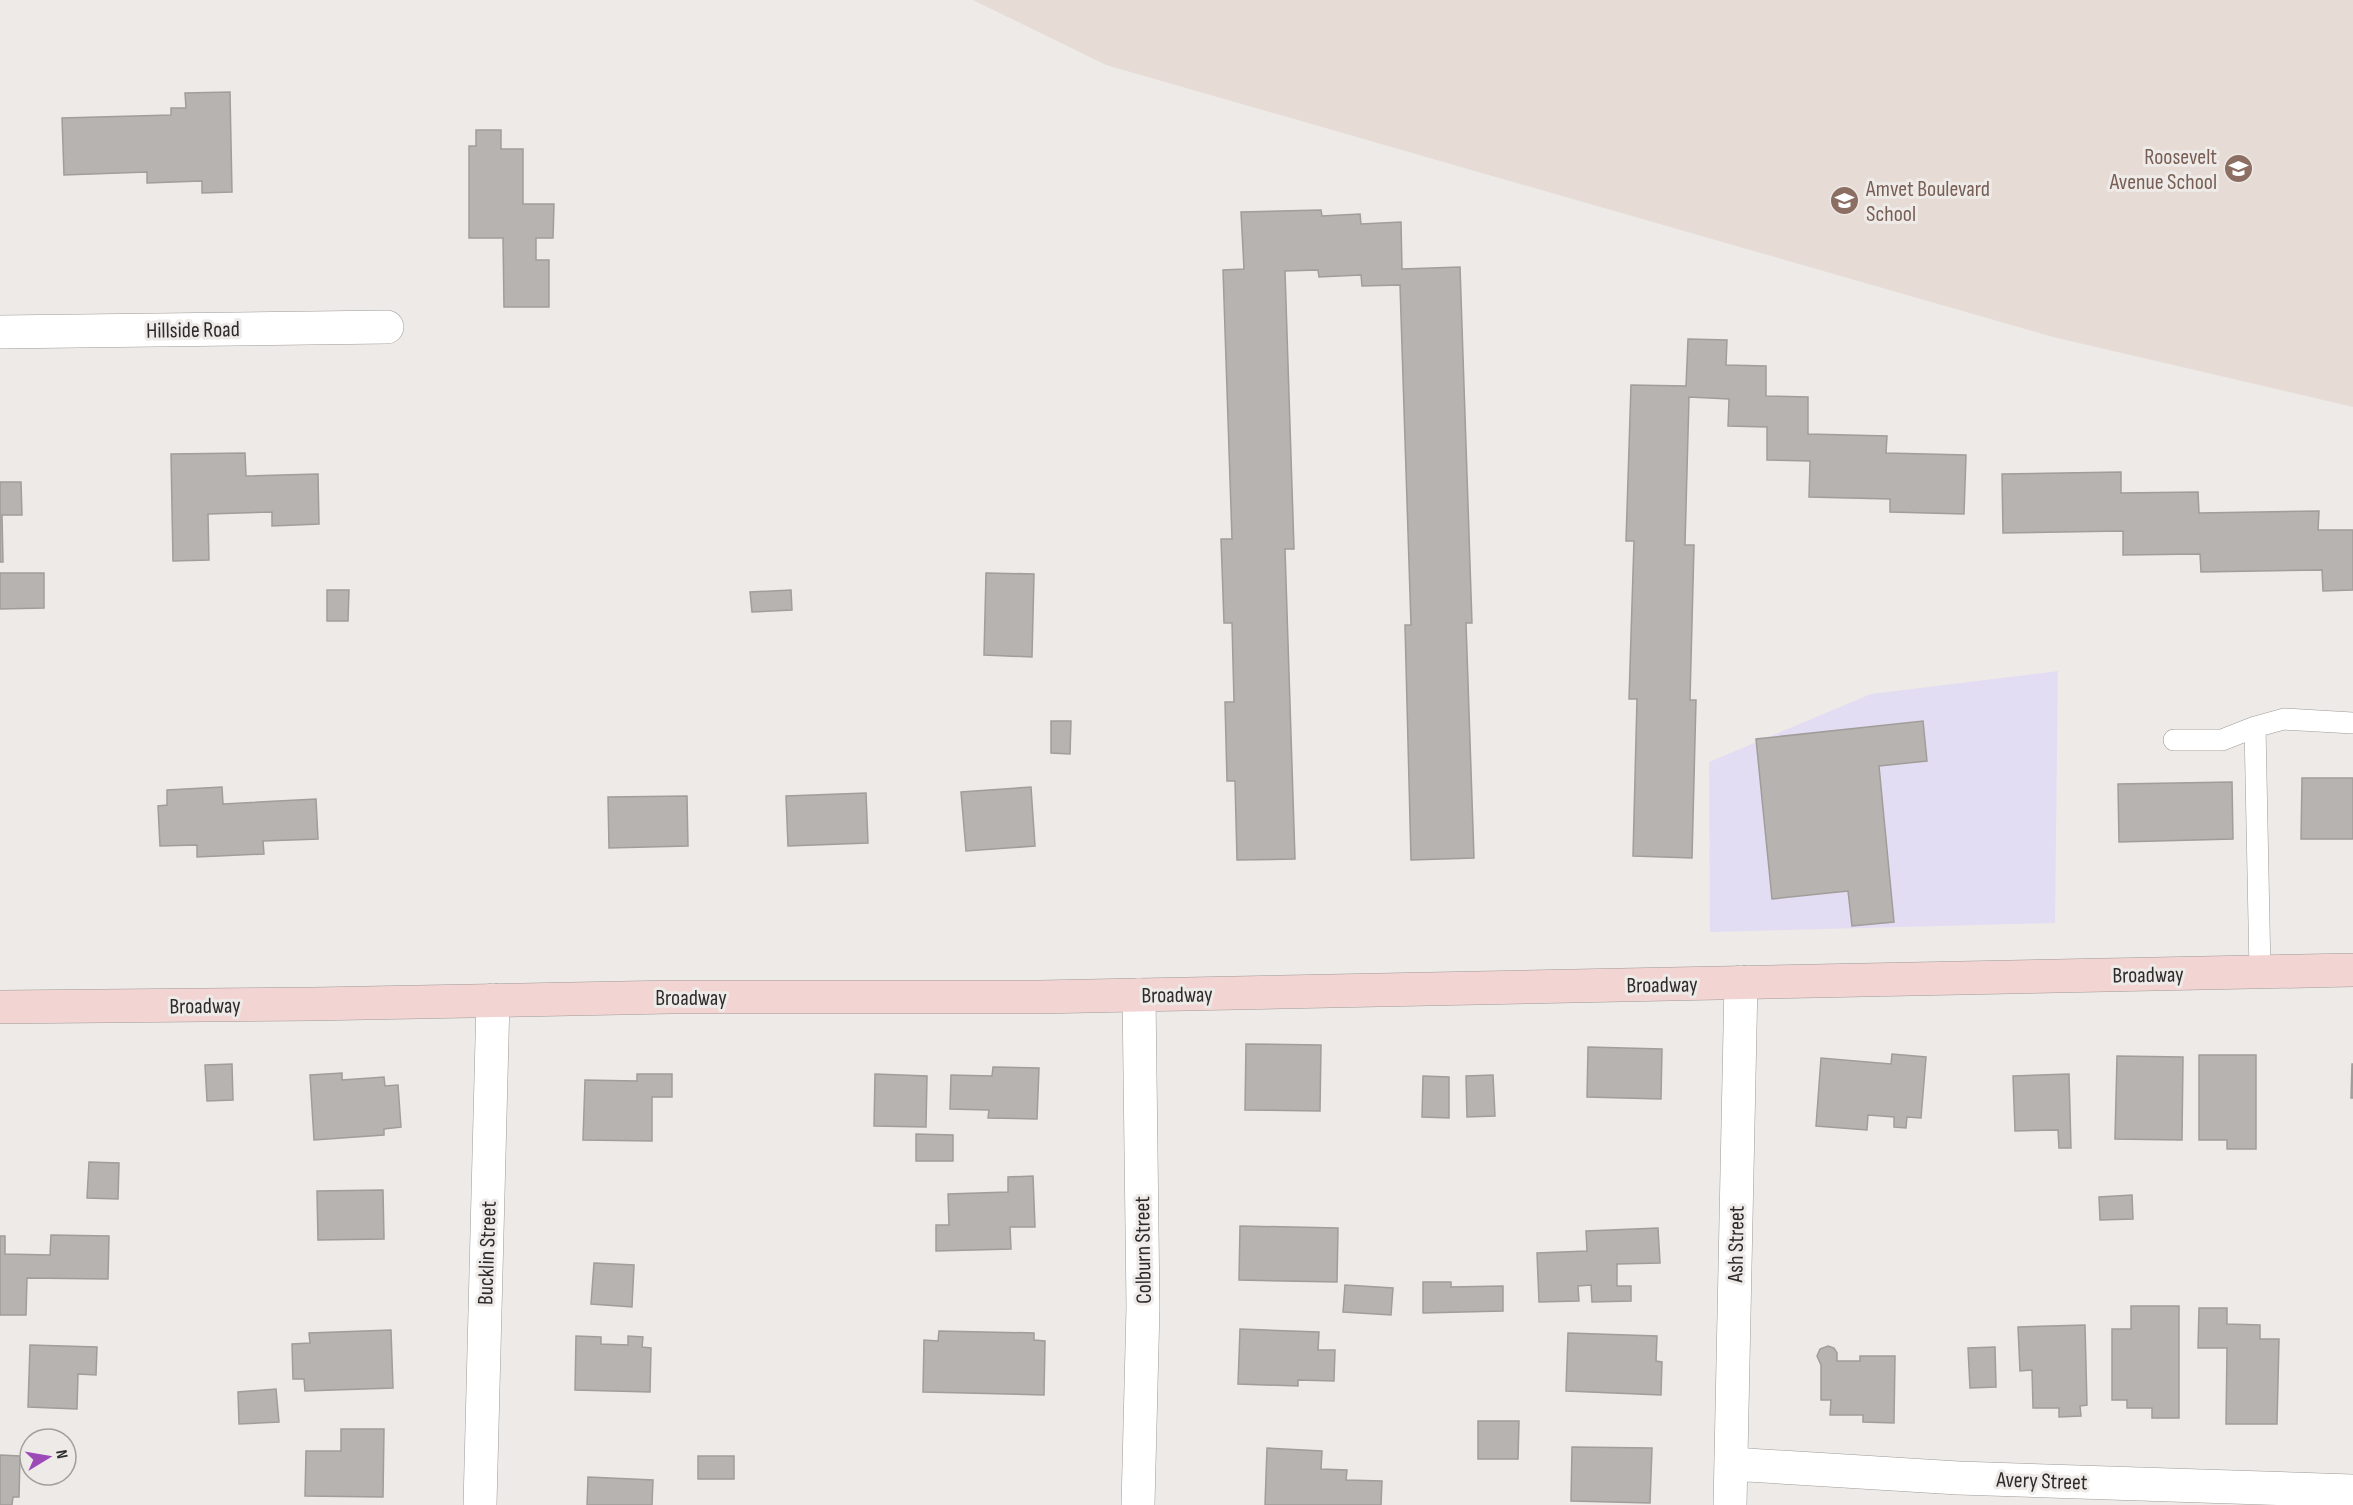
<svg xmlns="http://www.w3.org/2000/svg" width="2353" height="1505" font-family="'Sofia Sans Condensed',sans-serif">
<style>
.industrial{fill:#e3ddf3}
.built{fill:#e6dcd5}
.building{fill:#b6b3b0;stroke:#a09d9a;stroke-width:1.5}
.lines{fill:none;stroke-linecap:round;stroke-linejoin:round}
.lane-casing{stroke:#9e9b98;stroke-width:22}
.street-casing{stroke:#9e9b98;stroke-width:34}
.secondary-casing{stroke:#9e9b98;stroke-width:34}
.lane{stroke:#fff;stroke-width:21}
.street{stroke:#fff;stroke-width:33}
.secondary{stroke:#f2d4d2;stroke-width:33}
.labels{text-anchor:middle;stroke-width:6;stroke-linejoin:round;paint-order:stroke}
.education-label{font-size:22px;fill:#785e54;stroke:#eeeae7;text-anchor:end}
.street-label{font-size:22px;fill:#2d2c2b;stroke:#eeeae7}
</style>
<rect width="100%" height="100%" fill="#eeeae7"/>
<path class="industrial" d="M2058,671l-3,252 -345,9 -1,-170 162,-68z"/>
<path class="built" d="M973,0h1380v407l-300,-70 -947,-272z"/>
<path class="building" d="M230,92l2,100 -30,1v-12l-55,2v-11l-83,3 -2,-57 109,-3v-7h15l-1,-15z
M476,130h25v19h22v55h31l-1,34h-17v22h13v47h-45l-1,-69h-34v-92h7z
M1321,210l1,6 38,-2 1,10 40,-2 1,47 58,-2 12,356h-6l8,235 -63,2 -6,-235h6l-11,-340 -38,1 -1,-11 -42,2 -1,-7 -33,1 9,278h-9l10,310 -58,1 -2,-79h-8l-2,-79h9l-2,-79h-8l-3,-84h11l-9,-269 21,-1 -3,-57z
M1688,339l39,1 -1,25 40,1v30l42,1v37l79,2 -1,17 80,2 -2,59 -74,-2v-13l-81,-2 1,-36 -43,-1v-33l-39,-1 1,-27 -40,-2 -4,148h9l-4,155h6l-4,158 -59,-2 4,-157h-8l5,-158h-8l5,-156 55,1z
M245,453l1,23 72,-2 1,50 -47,2v-14l-64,2 1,46 -36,1 -2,-107z
M2121,472v21l77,-1 1,21 120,-2 -1,19h35v60l-30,1 -1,-21 -121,2 -1,-18 -77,1v-24l-120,2 -1,-59z
M0,482h21l1,33h-20l1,47h-3z
M0,573h44v35l-44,1z
M986,573l48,1 -2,83 -48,-2z
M327,590h22l-1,31h-21z
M791,590l1,20 -40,2 -2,-20z
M1051,721h20l-1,33 -19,-1z
M1923,721l4,40 -48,5 15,156 -42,4 -4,-35 -76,8 -16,-160z
M2302,778h51v61h-52z
M2232,782l1,57 -114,3 -1,-58z
M222,787l1,17 93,-5 2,40 -55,2 1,13 -67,3v-12l-37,1 -2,-40 9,-1v-15z
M1031,787l4,59 -69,5 -5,-59z
M866,793l2,50 -80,3 -2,-50z
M687,796l1,50 -79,2 -1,-51z
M1246,1044l75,1 -1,66 -75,-1z
M1588,1047l74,2 -1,50 -74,-2z
M1892,1054l34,3 -5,61 -14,-1 -1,11 -12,-1v-10l-26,-2 -1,15 -51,-4 5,-68 70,6z
M2199,1055h57v94h-29v-9h-28z
M2117,1056l66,1 -1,83 -67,-1z
M232,1064l1,36 -26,1 -2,-36z
M2352,1064h1v34h-2z
M993,1067l46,1 -2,51 -49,-1 1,-8 -39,-1 1,-34 41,1z
M342,1073v7l42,-3 1,9 13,-1 3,42 -17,2v6l-70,5 -4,-65z
M637,1074h35v23h-20v44l-69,-1 2,-60 52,1z
M875,1074l52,2 -1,51 -52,-1z
M2069,1074l2,74h-12l-1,-18 -43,1 -2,-55z
M1493,1075l2,41 -28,1 -1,-41z
M1423,1076l26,1v41l-27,-1z
M916,1134l37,1v26h-37z
M89,1162l30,1 -1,36 -31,-1z
M1033,1176l2,51h-25l1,22 -75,2v-26h13l-1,-31 60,-2v-15z
M383,1190l1,49 -66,1 -1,-49z
M2132,1195l1,24 -33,1 -1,-23z
M1240,1226l98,2 -1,54 -98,-2z
M1658,1228l2,35 -43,1v22h14v15l-39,1 -1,-17 -13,1 1,15 -40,1 -2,-49 50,-2 -1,-20z
M51,1235l58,1 -1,43 -81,-1 -1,37h-26v-79h5v18l45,1z
M594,1263l40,2 -2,42 -41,-3z
M1423,1282h28v5l52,-1v25l-80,2z
M1345,1285l48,3 -2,27 -48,-3z
M2131,1306h48v112h-27v-10h-25v-8h-15v-71h19z
M2199,1308h28v16l33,1v14h19l-2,85h-51l1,-76h-29z
M2085,1325l2,80 -7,1 1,10 -22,1v-9h-26l-1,-38 -12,1 -2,-44z
M1240,1329l79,3 -1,18h17l-1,31 -36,-1v6l-60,-2z
M391,1330l2,58 -88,3 -1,-12h-11l-1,-35 18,-1 -1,-10z
M939,1331l95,2v7l11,1 -1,54 -121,-3 1,-52 14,1z
M1568,1333l89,3 -1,25 6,1 -1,33 -95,-4z
M576,1336l25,1v7l27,1v-9l15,1 -1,10 9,1 -1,44 -75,-2z
M30,1345l67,2 -1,28 -18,-1 -1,35 -49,-2z
M1828,1346l6,2 3,5v8h23v-5h35l-1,67 -31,-1v-7h-33l1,-15h-10v-35l-4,-9 3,-7z
M1995,1347l1,40 -26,1 -2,-40z
M276,1389l3,33 -40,2 -1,-32z
M1478,1421h41l-1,38h-40z
M341,1429h43l-1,68 -78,-1 1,-45h35z
M1572,1447l80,1 -2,55 -79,-2z
M1267,1448l55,3 -1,18 26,1 -1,10 36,1 -1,24h-116z
M0,1455l20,1 -1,41h-6l-1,8h-12z
M698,1456h36v23h-36z
M588,1477l65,3 -1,25h-65z"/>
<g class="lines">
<defs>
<path id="lane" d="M2255,727l29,-8 69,4
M2174,740h48l33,-13 5,244"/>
<path id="street" d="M0,332l387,-5
M1731,1464l227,14 395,13
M480,1505l13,-505
M1138,1505l5,-198 -4,-312
M1730,1505l11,-523"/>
<path id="secondary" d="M0,1007l313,-3 358,-7h368l1314,-27"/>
</defs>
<use href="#lane" class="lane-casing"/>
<use href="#street" class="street-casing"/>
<use href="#secondary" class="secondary-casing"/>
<use href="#lane" class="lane"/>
<use href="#street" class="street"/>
<use href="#secondary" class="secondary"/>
</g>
<defs>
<symbol id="school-disc" viewBox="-11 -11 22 22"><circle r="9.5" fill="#8d6e63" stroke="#eeeae7"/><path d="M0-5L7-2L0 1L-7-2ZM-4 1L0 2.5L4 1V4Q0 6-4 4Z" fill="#fff"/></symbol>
</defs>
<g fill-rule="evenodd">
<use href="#school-disc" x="2222" y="152" width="33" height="33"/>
<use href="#school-disc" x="1828" y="184" width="33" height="33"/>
</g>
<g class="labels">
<g class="education-label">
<text x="2217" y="164">Roosevelt<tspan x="2217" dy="25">Avenue School</tspan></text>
<text x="1866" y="196" text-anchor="start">Amvet Boulevard<tspan x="1866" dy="25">School</tspan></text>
</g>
<g class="street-label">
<text transform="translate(193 329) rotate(-1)" y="8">Hillside Road</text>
<text transform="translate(2148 974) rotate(-1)" y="8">Broadway</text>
<text transform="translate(1662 984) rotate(-1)" y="8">Broadway</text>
<text transform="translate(1177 994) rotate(-1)" y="8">Broadway</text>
<text x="691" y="1005">Broadway</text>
<text transform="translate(205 1005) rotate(-1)" y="8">Broadway</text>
<text transform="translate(1735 1244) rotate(-89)" y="8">Ash Street</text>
<text transform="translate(1142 1250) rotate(-91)" y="8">Colburn Street</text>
<text transform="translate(486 1253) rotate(-88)" y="8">Bucklin Street</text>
<text transform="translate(2042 1480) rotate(2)" y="8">Avery Street</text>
</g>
</g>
<g transform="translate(48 1457) rotate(79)"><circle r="28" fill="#eeeae7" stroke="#a19e9c" stroke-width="1.5"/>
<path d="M0-4.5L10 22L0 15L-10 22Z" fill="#9d4ab9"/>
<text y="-9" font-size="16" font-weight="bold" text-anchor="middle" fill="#2d2c2b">N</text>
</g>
</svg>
